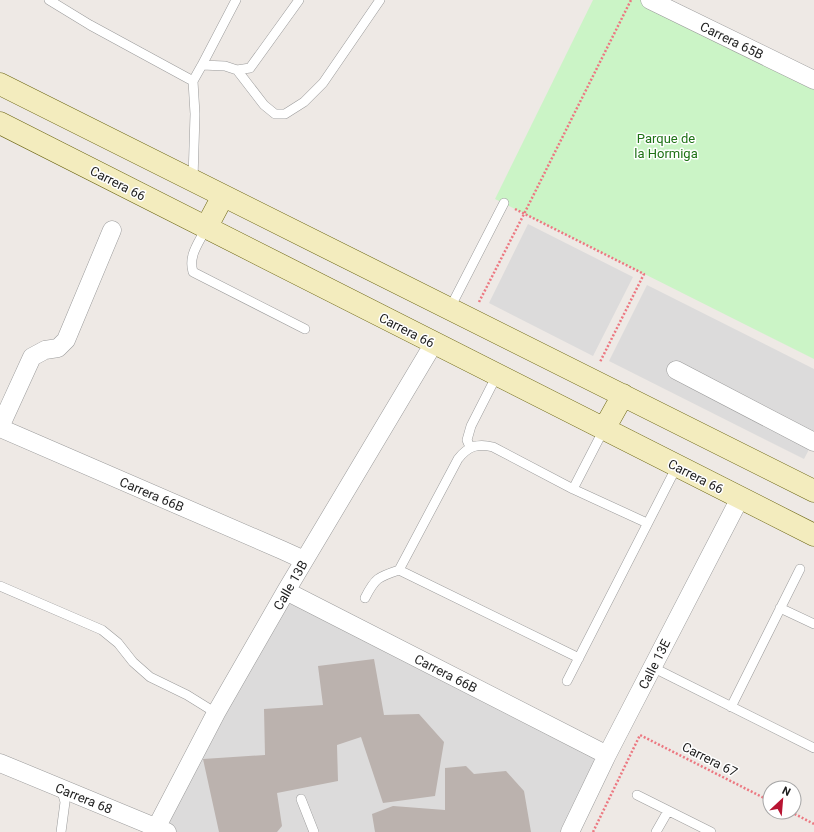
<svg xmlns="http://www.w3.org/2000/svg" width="814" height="832" font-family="Roboto,sans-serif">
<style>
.residential{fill:#dcdbdb}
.park{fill:#cbf4c6}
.building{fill:#bbb2ae}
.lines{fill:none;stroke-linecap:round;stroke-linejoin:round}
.lane-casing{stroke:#9b9b9b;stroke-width:10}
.street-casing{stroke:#9b9b9b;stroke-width:19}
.secondary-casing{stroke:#6a6410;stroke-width:23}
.path{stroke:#ec7881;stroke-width:2.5;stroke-dasharray:2 2;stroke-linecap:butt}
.lane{stroke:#fff;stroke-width:9}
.street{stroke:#fff;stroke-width:18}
.secondary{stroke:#f3ecbe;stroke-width:22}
.labels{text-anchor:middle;stroke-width:3;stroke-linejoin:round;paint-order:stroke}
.street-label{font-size:13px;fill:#1e1e1e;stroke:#fff}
.park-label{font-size:13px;fill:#1f7216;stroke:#fff}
</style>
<rect width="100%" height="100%" fill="#eee9e5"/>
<path class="residential" d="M528,224l105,53 -40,79 -104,-53z
M647,285l167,84v71l-10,19 -195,-98z
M286,591l321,164 -37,77h-403l-10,-4z"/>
<path class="park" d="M593,0h57l164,80v279l-319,-160z"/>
<path class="building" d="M374,659l10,56 35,-1 25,28 -9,54 -52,7 -22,-66 -24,8 1,36 -61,12 5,33 -5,6h-58l-16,-73 62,-4 -1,-46 59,-4 -5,-39z
M466,766l8,8 32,-3 18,20 7,41h-156l-3,-18 21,-8 52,4v-42z"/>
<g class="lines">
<defs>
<path id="lane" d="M49,0l41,25 103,56
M202,65l34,-65
M237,70l13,-2 49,-68
M193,179l2,-65 -2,-33 9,-16 23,1 12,4 27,35 11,9h10l19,-12 19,-19 57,-83
M206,228c-7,15 -18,27 -13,44l112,57
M450,308l54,-105
M470,447l-3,-7 4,-14 26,-51
M573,489l31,-60
M399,570l59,-111c10,-13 20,-16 35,-12l80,42 74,34
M0,586l102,44 16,13 15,19 17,15 37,18 29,18
M365,598c10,-20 13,-21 34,-28l180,88
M780,608l34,16
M652,667l162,81
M567,681l110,-215
M731,707l69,-138
M61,788l4,14 -4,30
M637,795l74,37
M301,799l13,33
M656,832l12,-21"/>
<path id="street" d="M650,0l164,80
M676,370l138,72
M0,427l32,-70 13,-7 13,-2 8,-8 46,-110
M0,428l282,122 22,10
M286,591l321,164
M0,763l167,69
M154,832l62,-119 70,-122 148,-248
M570,832l37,-77 133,-257"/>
<path id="secondary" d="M0,84l814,407
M0,123l814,412
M206,228l17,-32
M604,429l19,-34"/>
</defs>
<use href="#lane" class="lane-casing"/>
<use href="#street" class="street-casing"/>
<use href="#secondary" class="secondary-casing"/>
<path class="path" d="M515,209l129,65 -44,88
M479,302l45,-88 107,-214
M791,812l23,12
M593,832l47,-97 130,66"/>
<use href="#lane" class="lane"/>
<use href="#street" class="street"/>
<use href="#secondary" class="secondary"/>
</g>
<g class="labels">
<g class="street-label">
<text transform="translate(732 40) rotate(26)" y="5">Carrera 65B</text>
<text transform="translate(118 183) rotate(27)" y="5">Carrera 66</text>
<text transform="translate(407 330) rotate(27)" y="5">Carrera 66</text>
<text transform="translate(696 476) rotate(27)" y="5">Carrera 66</text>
<text transform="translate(152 494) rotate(23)" y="5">Carrera 66B</text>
<text transform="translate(290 585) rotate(-60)" y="5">Calle 13B</text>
<text transform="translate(654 664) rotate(-63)" y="5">Calle 13E</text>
<text transform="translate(446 673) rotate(27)" y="5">Carrera 66B</text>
<text transform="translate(710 759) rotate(27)" y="5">Carrera 67</text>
<text transform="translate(84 798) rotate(22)" y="5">Carrera 68</text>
</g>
<g class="park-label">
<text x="666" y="143">Parque de<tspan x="666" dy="15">la Hormiga</tspan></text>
</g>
</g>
<g transform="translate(782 800) rotate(26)"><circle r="19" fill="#ffffff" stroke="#a5a5a5"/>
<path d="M0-3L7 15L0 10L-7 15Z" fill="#b81432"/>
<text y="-6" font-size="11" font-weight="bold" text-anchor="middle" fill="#1e1e1e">N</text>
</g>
</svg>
